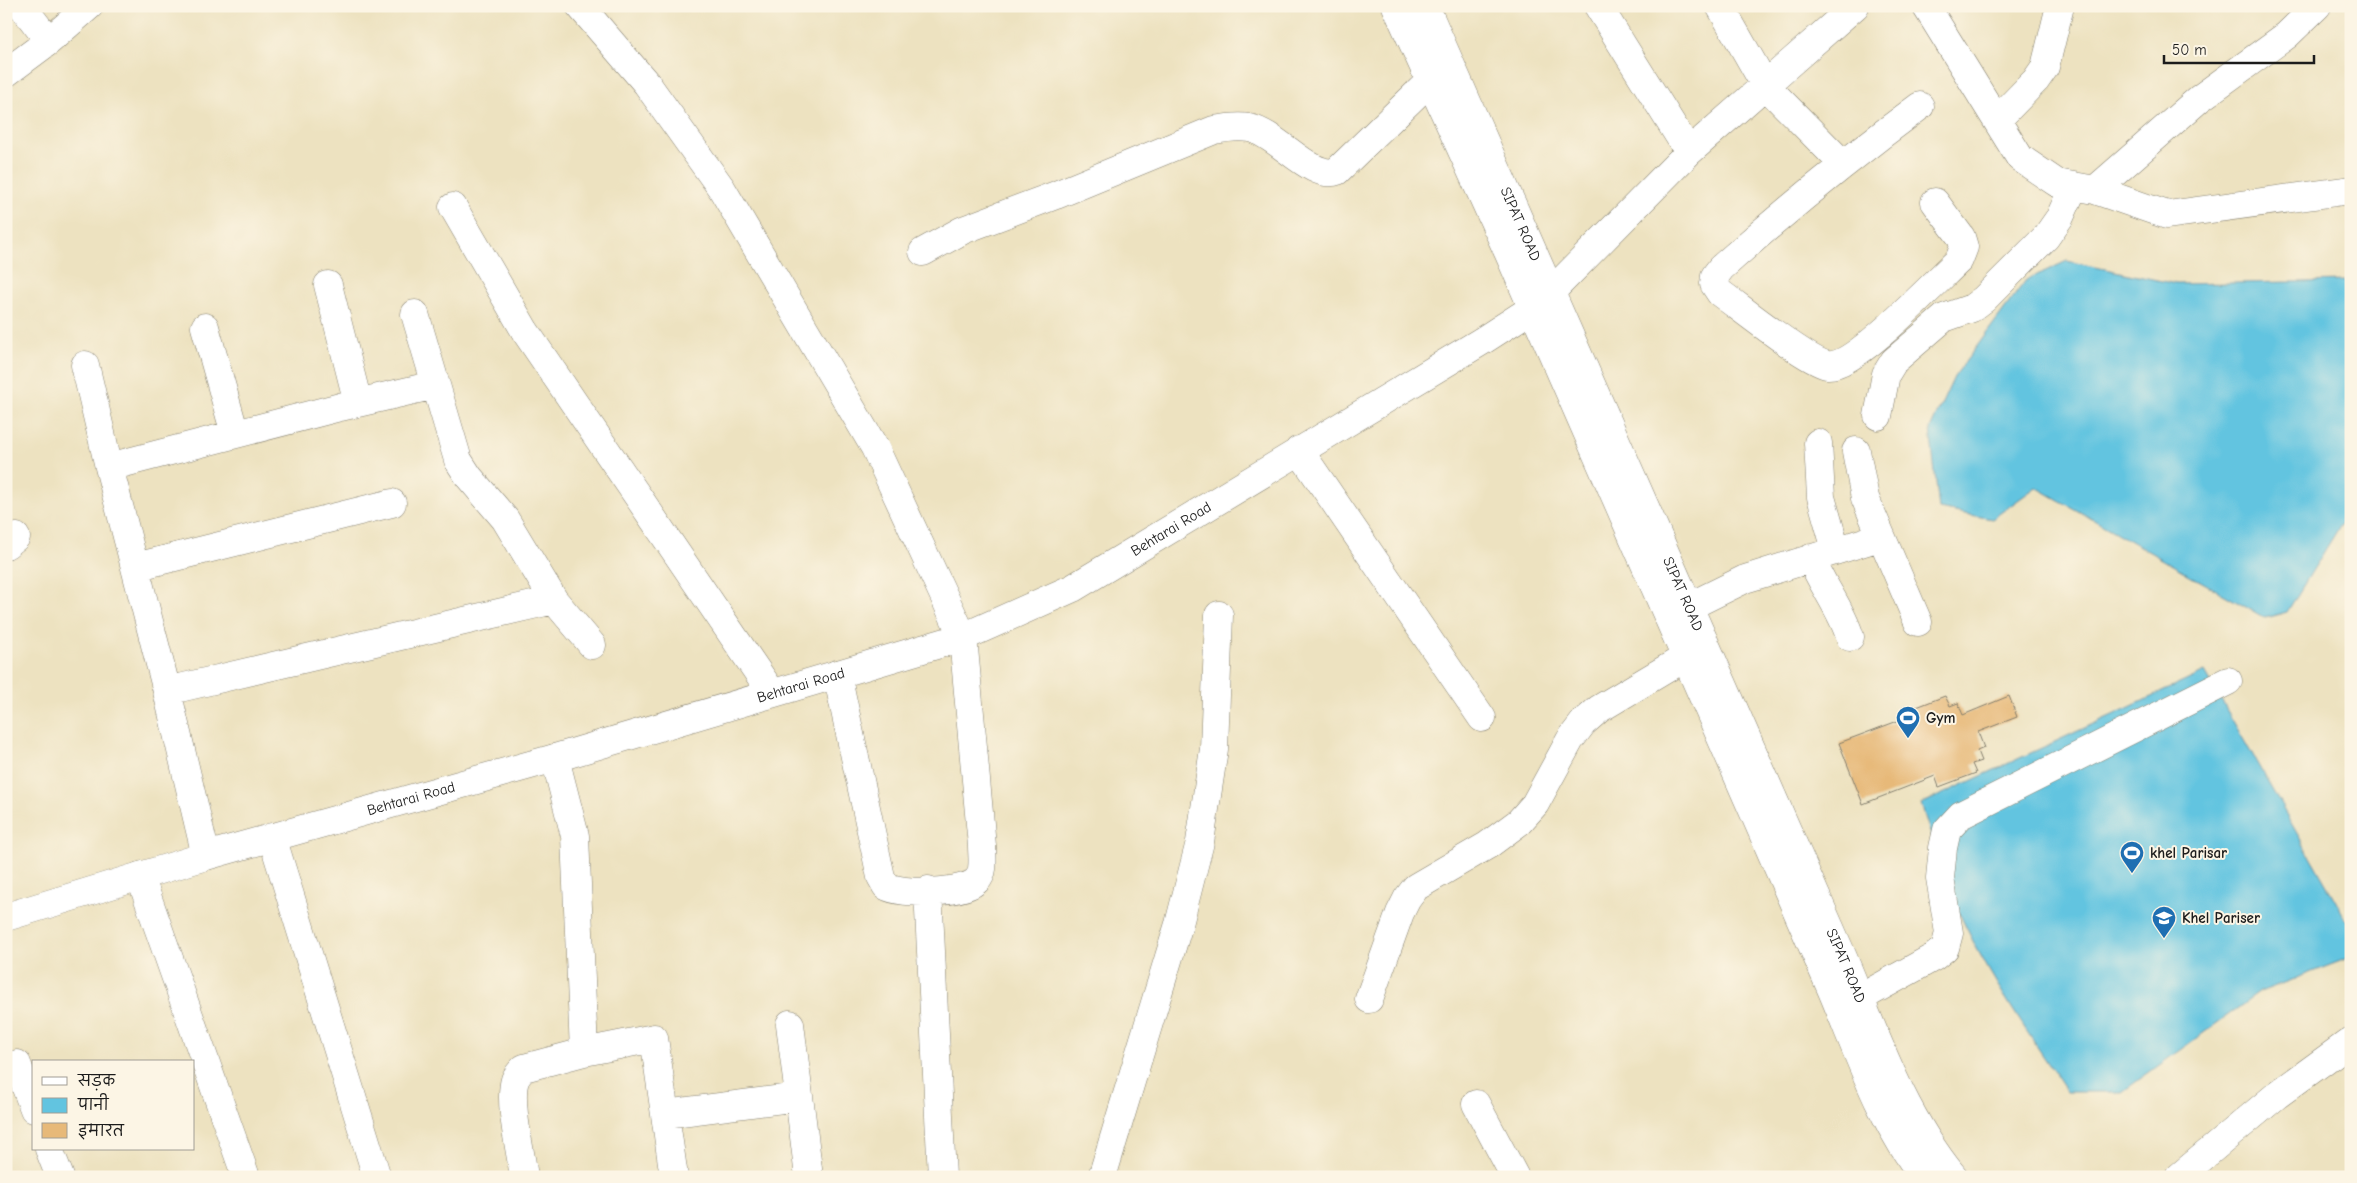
<svg xmlns="http://www.w3.org/2000/svg" width="2357" height="1183" font-family="'Comic Neue','Playpen Sans Deva',sans-serif">
<style>
.water{fill:#62c4e0;stroke:#3f707e}
.building{fill:#e7b979}
.lines{fill:none;stroke-linecap:round;stroke-linejoin:round}
.minor-casing{stroke:#847f6e;stroke-width:29}
.major-casing{stroke:#847f6e;stroke-width:29}
.highway-casing{stroke:#847f6e;stroke-width:29}
.minor{stroke:#fff;stroke-width:28}
.major{stroke:#fff;stroke-width:28}
.highway{stroke:#fff;stroke-width:28}
.labels{text-anchor:middle;stroke-width:4;stroke-linejoin:round;paint-order:stroke}
.street-label{font-size:15px;fill:#1c1c1c;stroke:#fcf5e5}
.poi-label{font-size:15px;font-weight:bold;fill:#1c1c1c;stroke:#fcf5e5;text-anchor:start}
</style>
<rect width="100%" height="100%" fill="#fcf5e5"/>
<filter id="ink" filterUnits="userSpaceOnUse"><feTurbulence type="fractalNoise" baseFrequency=".02" numOctaves="2"/><feDisplacementMap in="SourceGraphic" scale="10" xChannelSelector="R" yChannelSelector="G"/><feConvolveMatrix kernelMatrix="1 2 1 2 8 2 1 2 1" color-interpolation-filters="sRGB"/></filter>
<filter id="wash" filterUnits="userSpaceOnUse"><feTurbulence type="fractalNoise" baseFrequency=".0096" numOctaves="4" result="noise"/><feDisplacementMap in="SourceGraphic" scale="20" xChannelSelector="R" yChannelSelector="G"/><feGaussianBlur stdDeviation="1.12" result="paint"/><feColorMatrix in="noise" values="0 0 0 0 0 0 0 0 0 0 0 0 0 0 0 0 0 1.4 0 .05"/><feComposite in="paint" operator="in"/></filter>
<g filter="url(#wash)">
<rect width="100%" height="100%" fill="#ede2c0"/>
<path class="water" d="M2067,261l109,23 175,-3v227l-64,104 -22,6 -229,-131 -44,32 -53,-10 -9,-80 24,-52 72,-97z
M2205,672l146,256v29l-91,35 -138,100h-55c-36,-55 -75,-110 -103,-169 -19,-38 -30,-79 -43,-119z"/>
<g id="blocks">
<path class="building" d="M1945,696l5,10 8,-3 5,12 46,-19 8,21 -39,15 6,16 -7,3 4,10 -9,3 4,9 -37,14 -4,-11 -72,28 -24,-61 72,-27 -2,-6z"/>
</g>
</g>
<g filter="url(#ink)">
<use href="#blocks" fill-opacity="0" stroke="#847f6e" stroke-width="1"/>
<g class="lines">
<defs>
<path id="minor" d="M22,6l27,35
M580,6l67,78 75,105 153,259 88,189 19,209c0,10 3,26 -5,34 -12,14 -76,15 -91,6l-5,-9 -44,-203
M1598,6l91,146
M1720,6l45,79 77,78
M1926,6l94,152 37,25 38,7 72,25 184,-25
M6,73l43,-32 40,-35
M1920,106c-69,51 -135,105 -199,162l-6,8 -1,8 6,9c21,15 87,68 107,72 27,4 110,-85 132,-105l5,-13 -3,-10 -26,-35
M1998,119l38,-39 9,-13 15,-61
M2095,190l104,-91 88,-64 30,-29
M453,207l72,124 247,362
M923,252l40,-22 93,-35 158,-65c11,-2 23,-4 35,-2 28,5 63,53 88,43l94,-91
M328,285l30,118
M1550,293l139,-141 166,-146
M415,314l43,146 11,17 36,42 49,81 38,45
M205,327l30,107
M85,365l24,102 58,224 39,165
M1878,416l8,-42 8,-13 50,-43 28,-10 12,-9 62,-62 14,-20 14,-31
M1818,443l3,54 15,53
M1299,450l183,268
M1856,451l9,47 53,124
M109,467l231,-60 95,-22
M6,545l10,-8
M1811,558c11,28 30,50 39,79
M135,567l257,-64
M1688,607l57,-28 135,-42
M167,691l387,-91
M555,758l20,78 9,216 70,-14 20,139
M272,837l105,340
M140,876l106,301
M928,890l14,287
M1860,998l74,-41 11,-9 4,-15 -9,-55 3,-30 4,-18 14,-15 267,-134
M1369,999l31,-86 7,-14 9,-12 72,-42 31,-23 16,-18 35,-64 13,-17 16,-14 87,-52
M790,1024l19,153
M17,1064l17,45
M1476,1104l39,73
M665,1114l134,-17
M49,1149l11,28
M524,1177c-3,-24 -16,-75 -9,-97 2,-5 5,-8 9,-12l60,-16
M1102,1177l77,-253 21,-82 14,-93 5,-134
M2179,1177l98,-82 74,-54"/>
<g id="major">
<path id="s1" d="M6,917l200,-61 349,-98 408,-121 110,-49 409,-247 51,-33 17,-15"/>
</g>
<g id="highway">
<path d="M1396,6l112,246 324,739c27,64 49,131 92,186"/>
<path id="s2" d="M1425,6l417,949c32,75 59,158 112,222"/>
</g>
</defs>
<use href="#minor" class="minor-casing"/>
<use href="#major" class="major-casing"/>
<use href="#highway" class="highway-casing"/>
<use href="#minor" class="minor"/>
<use href="#major" class="major"/>
<use href="#highway" class="highway"/>
</g>
</g>
<defs>
<symbol id="stadium-pin" viewBox="-11 -11 22 30"><path d="M0 17L-7.5 6A9.5 9.5 0 1 1 7.5 6Z" fill="#1f6fb2" stroke="#fcf5e5"/><path d="M0-5a6.5 5 0 1 0 0 10a6.5 5 0 1 0 0-10ZM-3.5-1.8h7v3.6h-7Z" fill="#fff"/></symbol>
<symbol id="university-pin" viewBox="-11 -11 22 30"><path d="M0 17L-7.5 6A9.5 9.5 0 1 1 7.5 6Z" fill="#1f6fb2" stroke="#fcf5e5"/><path d="M0-5L7-2L0 1L-7-2ZM-4 1L0 2.5L4 1V4Q0 6-4 4Z" fill="#fff"/></symbol>
</defs>
<g fill-rule="evenodd">
<use href="#stadium-pin" x="1894" y="704" width="28" height="38"/>
<use href="#stadium-pin" x="2118" y="839" width="28" height="38"/>
<use href="#university-pin" x="2150" y="904" width="28" height="38"/>
</g>
<g class="labels">
<g class="street-label">
<text dy="5" stroke="none"><textPath href="#s2" startOffset="238">SIPAT ROAD</textPath></text>
<text dy="5" stroke="none"><textPath href="#s1" startOffset="1232">Behtarai Road</textPath></text>
<text dy="5" stroke="none"><textPath href="#s2" startOffset="642">SIPAT ROAD</textPath></text>
<text dy="5" stroke="none"><textPath href="#s1" startOffset="828">Behtarai Road</textPath></text>
<text dy="5" stroke="none"><textPath href="#s1" startOffset="422">Behtarai Road</textPath></text>
<text dy="5" stroke="none"><textPath href="#s2" startOffset="1048">SIPAT ROAD</textPath></text>
</g>
<g class="poi-label">
<text x="1926" y="723">Gym</text>
<text x="2150" y="858">khel Parisar</text>
<text x="2182" y="923">Khel Pariser</text>
</g>
</g>
<rect width="2357" height="1183" fill="none" stroke="#fcf5e5" stroke-width="25"/>
<rect x="32" y="1060" width="162" height="90" fill="#fcf5e5" stroke="#a29e95"/>
<rect x="42" y="1077" width="25" height="8" fill="#ffffff" stroke="#a29e95"/>
<text x="78" y="1086" font-size="15" fill="#1c1c1c">सड़क</text>
<rect x="42" y="1098" width="25" height="15" fill="#62c4e0" stroke="#a29e95"/>
<text x="78" y="1110" font-size="15" fill="#1c1c1c">पानी</text>
<rect x="42" y="1123" width="25" height="15" fill="#e7b979" stroke="#a29e95"/>
<text x="78" y="1136" font-size="15" fill="#1c1c1c">इमारत</text>
<path d="M2164 55v8h150v-8" fill="none" stroke="#1c1c1c" stroke-width="2.5"/>
<text x="2172" y="55" font-size="15" fill="#1c1c1c" stroke="#fcf5e5" stroke-width="4" paint-order="stroke">50 m</text>
</svg>
